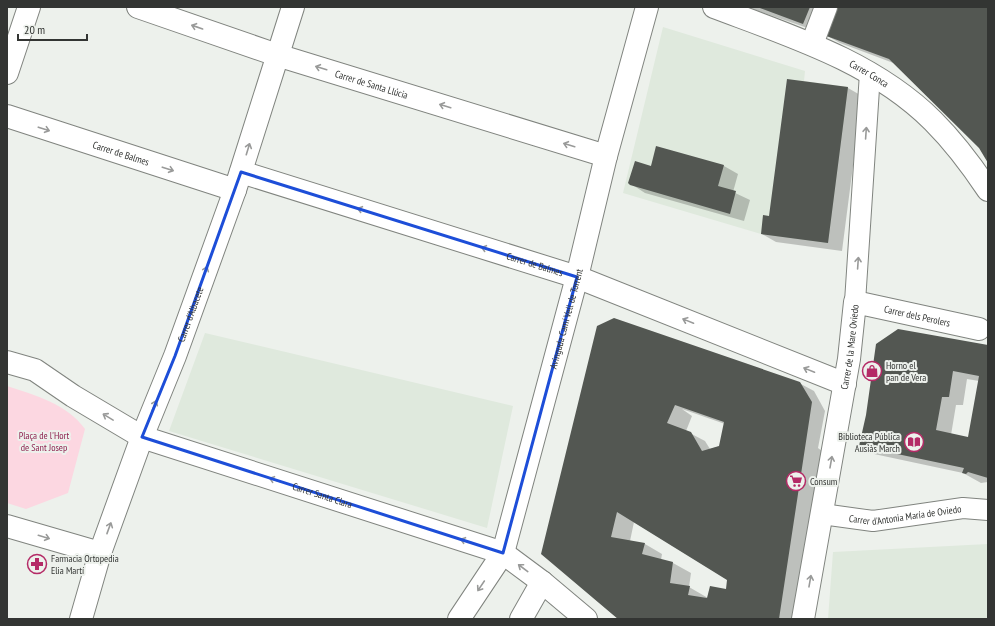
<svg xmlns="http://www.w3.org/2000/svg" width="995" height="626" font-family="'PT Sans Narrow',sans-serif">
<style>
.built{fill:#dfe9dd}
.green{fill:#fcd7e1}
.shadow{fill:#0003;fill-rule:evenodd}
.building{fill:#535752;fill-rule:evenodd}
.lines{fill:none;stroke-linecap:round;stroke-linejoin:round}
.pedestrian-casing{stroke:#80847f;stroke-width:22}
.minor-casing{stroke:#80847f;stroke-width:24}
.tertiary-casing{stroke:#80847f;stroke-width:24}
.pedestrian{stroke:#fff;stroke-width:20}
.minor{stroke:#fff;stroke-width:22}
.tertiary{stroke:#fff;stroke-width:22}
.oneway{stroke:#999a99}
.marked{fill:none;stroke:#1d4ed8;stroke-width:3;stroke-linejoin:round}
.labels{text-anchor:middle;stroke-width:4;stroke-linejoin:round;paint-order:stroke}
.street-label{font-size:10px;fill:#333533;stroke:#edf1ec}
.poi-label{font-size:10px;fill:#333533;stroke:#edf1ec;text-anchor:start}
.park-label{font-size:10px;fill:#8e2350;stroke:#edf1ec}
</style>
<rect width="100%" height="100%" fill="#edf1ec"/>
<path class="built" d="M663,27l142,44 -1,10 44,6 -20,156 -67,-9 -138,-41z
M205,333l308,73 -26,122 -318,-97z
M988,544v75h-160l5,-67z"/>
<path class="green" d="M7,386c28,9 60,18 78,43l-17,64 -42,16 -19,-6z"/>
<path class="shadow" d="M747,7h241v154l-9,-14 -83,-83 -56,-21 -18,-10z
M788,80l60,8 14,8 -20,155 -66,-9 -14,-8 8,-17z
M657,147l67,19 14,8 -5,18 17,8 -6,21 -99,-28 -14,-9 20,-17z
M598,326l201,57 15,8 11,20 -7,37 4,3 -24,168h-180l-76,-65zM682,409l43,15 -5,22 -10,3 -5,-8 -19,-10 6,-15zM634,522l94,58 -1,10 -19,8 -19,-11 2,-14 -18,-10 -12,-3 1,-6 -17,-10 -15,-3z
M988,346v136l-7,1 -18,-10 -89,-19 -14,-8 7,-31zM967,379l12,2 -10,57 -18,-3 5,-30h7z"/>
<path class="building" d="M757,7h53l-7,17z
M831,7h157v156l-9,-15 -90,-89 -68,-25z
M787,79l61,8 -20,156 -67,-9 2,-19 6,1z
M656,146l68,19 -6,21 18,5 -6,23 -100,-29 -2,-2 7,-22 16,5z
M614,318l186,64 12,20 -33,217h-161l-77,-65 56,-228zM675,405l49,17 -5,24 -17,5 -11,-19 -24,-9zM617,512l110,68 -1,9 -16,-3 -3,12 -19,-3 2,-9 -20,-3 3,-21 -31,-8 3,-11 -34,-6z
M898,329l90,16v133l-20,-6 -2,2 -4,-1 2,-5 -105,-22 7,-31 10,-71zM953,371l26,5 -11,61 -32,-7 6,-33h7z"/>
<g class="lines">
<defs>
<g id="pedestrian">
<path d="M855,302l15,-229"/>
<path id="s1" d="M822,514l51,7 90,-13 25,2"/>
</g>
<g id="minor">
<path id="s2" d="M138,7l139,48 329,101"/>
<path d="M812,44l14,-37"/>
<path d="M7,73l22,-66"/>
<path id="s3" d="M7,116l228,74"/>
<path id="s4" d="M241,172l336,105 268,107"/>
<path id="s5" d="M7,362l28,8 38,26 69,41 361,116 39,29 44,37"/>
<path d="M7,526l93,27"/>
<path id="s6" d="M81,619l19,-66 42,-116 33,-81 60,-166 58,-183"/>
<path id="s7" d="M459,619l44,-66 74,-276 29,-121 41,-149"/>
<path d="M521,619l21,-37"/>
<path id="s8" d="M803,619l46,-260 6,-57 124,27"/>
</g>
<g id="tertiary">
<path id="s9" d="M714,7c77,29 160,55 219,114 21,21 39,45 55,69"/>
</g>
</defs>
<use href="#pedestrian" class="pedestrian-casing"/>
<use href="#minor" class="minor-casing"/>
<use href="#tertiary" class="tertiary-casing"/>
<use href="#pedestrian" class="pedestrian"/>
<use href="#minor" class="minor"/>
<use href="#tertiary" class="tertiary"/>
</g>
<defs><path id="oneway-shaft" d="M-6 0H5M1.5-3L5.5 0L1.5 3" fill="none" stroke-width="1.6" stroke-linecap="round" stroke-linejoin="round"/></defs>
<g class="oneway">
<use href="#oneway-shaft" transform="translate(197 27) rotate(-161)"/>
<use href="#oneway-shaft" transform="translate(321 68) rotate(-163)"/>
<use href="#oneway-shaft" transform="translate(445 106) rotate(-163)"/>
<use href="#oneway-shaft" transform="translate(44 129) rotate(18)"/>
<use href="#oneway-shaft" transform="translate(866 133) rotate(-86)"/>
<use href="#oneway-shaft" transform="translate(569 145) rotate(-163)"/>
<use href="#oneway-shaft" transform="translate(248 149) rotate(-73)"/>
<use href="#oneway-shaft" transform="translate(168 169) rotate(18)"/>
<use href="#oneway-shaft" transform="translate(363 210) rotate(-163)"/>
<use href="#oneway-shaft" transform="translate(487 249) rotate(-163)"/>
<use href="#oneway-shaft" transform="translate(858 263) rotate(-86)"/>
<use href="#oneway-shaft" transform="translate(205 272) rotate(-70)"/>
<use href="#oneway-shaft" transform="translate(688 321) rotate(-158)"/>
<use href="#oneway-shaft" transform="translate(809 370) rotate(-158)"/>
<use href="#oneway-shaft" transform="translate(154 406) rotate(-68)"/>
<use href="#oneway-shaft" transform="translate(108 417) rotate(-149)"/>
<use href="#oneway-shaft" transform="translate(831 462) rotate(-80)"/>
<use href="#oneway-shaft" transform="translate(275 480) rotate(-162)"/>
<use href="#oneway-shaft" transform="translate(109 528) rotate(-70)"/>
<use href="#oneway-shaft" transform="translate(44 537) rotate(17)"/>
<use href="#oneway-shaft" transform="translate(466 541) rotate(-162)"/>
<use href="#oneway-shaft" transform="translate(523 568) rotate(-143)"/>
<use href="#oneway-shaft" transform="translate(810 581) rotate(-80)"/>
<use href="#oneway-shaft" transform="translate(481 586) rotate(124)"/>
</g>
<path class="marked" d="M241,172l336,105 -74,276 -361,-116 33,-81z"/>
<defs>
<symbol id="shop-ring" viewBox="-11 -11 22 22"><circle r="9.5" fill="#edf1ec" stroke="#b42a66" stroke-width="1.5"/><path d="M-5-2.5h2.3a2.7 3.5 0 0 1 5.4 0H5L5.5 6h-11ZM-1.5-2.5h3a1.5 2.3 0 0 0-3 0Z" fill="#b42a66"/></symbol>
<symbol id="library-ring" viewBox="-11 -11 22 22"><circle r="9.5" fill="#edf1ec" stroke="#b42a66" stroke-width="1.5"/><path d="M-6-4Q-3-5.5-.7-3.5V5Q-3 3-6 4ZM6-4Q3-5.5 .7-3.5V5Q3 3 6 4Z" fill="#b42a66"/></symbol>
<symbol id="supermarket-ring" viewBox="-11 -11 22 22"><circle r="9.5" fill="#edf1ec" stroke="#b42a66" stroke-width="1.5"/><path d="M-6-5.5h2.5l.6 2H6L4.5 2H-2.5L-4.4-4H-6ZM-1.5 3.2a1.3 1.3 0 1 0 .1 0ZM3 3.2a1.3 1.3 0 1 0 .1 0Z" fill="#b42a66"/></symbol>
<symbol id="pharmacy-ring" viewBox="-11 -11 22 22"><circle r="9.5" fill="#edf1ec" stroke="#b42a66" stroke-width="1.5"/><path d="M-2-6h4v4h4v4h-4v4h-4v-4h-4v-4h4Z" fill="#b42a66"/></symbol>
</defs>
<g fill-rule="evenodd">
<use href="#shop-ring" x="861" y="360" width="22" height="22"/>
<use href="#library-ring" x="903" y="431" width="22" height="22"/>
<use href="#supermarket-ring" x="785" y="470" width="22" height="22"/>
<use href="#pharmacy-ring" x="26" y="553" width="22" height="22"/>
</g>
<g class="labels">
<g class="street-label">
<text dy="4" stroke="none"><textPath href="#s9" startOffset="169">Carrer Conca</textPath></text>
<text dy="4" stroke="none"><textPath href="#s2" startOffset="246">Carrer de Santa Llúcia</textPath></text>
<text dy="4" stroke="none"><textPath href="#s3" startOffset="120">Carrer de Balmes</textPath></text>
<text dy="4" stroke="none"><textPath href="#s4" startOffset="308">Carrer de Balmes</textPath></text>
<text dy="4" stroke="none"><textPath href="#s6" startOffset="324">Carrer d'Albacete</textPath></text>
<text dy="4" stroke="none"><textPath href="#s8" startOffset="385">Carrer dels Perolers</textPath></text>
<text dy="4" stroke="none"><textPath href="#s7" startOffset="322">Avinguda Camí Vell de Torrent</textPath></text>
<text dy="4" stroke="none"><textPath href="#s8" startOffset="276">Carrer de la Mare Oviedo</textPath></text>
<text dy="4" stroke="none"><textPath href="#s5" startOffset="345">Carrer Santa Clara</textPath></text>
<text dy="4" stroke="none"><textPath href="#s1" startOffset="84">Carrer d'Antonia María de Oviedo</textPath></text>
</g>
<g class="poi-label">
<text x="886" y="369">Horno el<tspan x="886" dy="12">pan de Vera</tspan></text>
<text x="900" y="440" text-anchor="end">Biblioteca Pública<tspan x="900" dy="12">Ausiàs March</tspan></text>
<text x="810" y="485">Consum</text>
<text x="51" y="562">Farmacia Ortopedia<tspan x="51" dy="12">Elia Martí</tspan></text>
</g>
<g class="park-label">
<text x="44" y="439">Plaça de l'Hort<tspan x="44" dy="12">de Sant Josep</tspan></text>
</g>
</g>
<rect width="995" height="626" fill="none" stroke="#333533" stroke-width="16"/>
<path d="M18 34v6h69v-6" fill="none" stroke="#333533" stroke-width="2"/>
<text x="24" y="34" font-size="12" fill="#333533" stroke="#edf1ec" stroke-width="3" paint-order="stroke">20 m</text>
</svg>
